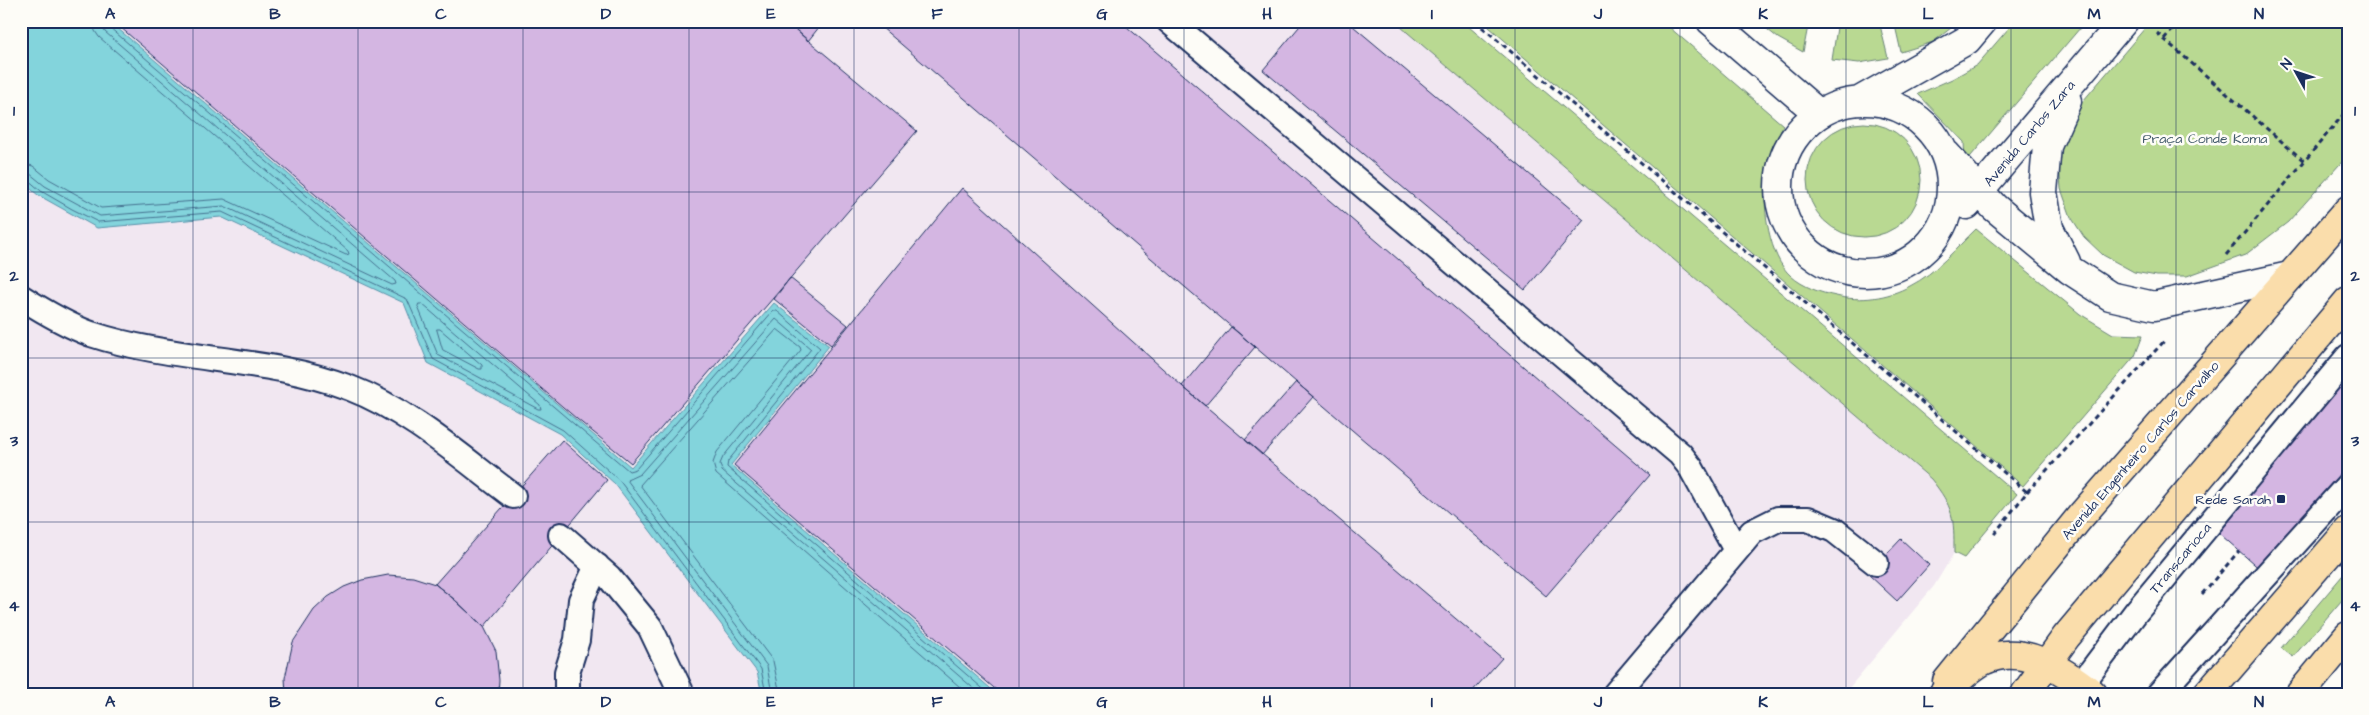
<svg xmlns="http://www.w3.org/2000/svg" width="2369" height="715" font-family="'Architects Daughter',sans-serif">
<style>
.built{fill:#f1e7f1}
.green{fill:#b9d992;stroke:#6a8478}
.water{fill:#83d4dc;stroke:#5992aa}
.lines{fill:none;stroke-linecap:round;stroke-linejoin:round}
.shore{stroke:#457190;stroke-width:1}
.building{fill:#d4b6e2;stroke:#1b2f5e}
.service-casing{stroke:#1b2f5e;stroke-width:28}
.tertiary-casing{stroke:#1b2f5e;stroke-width:31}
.primary-casing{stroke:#1b2f5e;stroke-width:31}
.trunk-casing{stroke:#1b2f5e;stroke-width:31}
.path{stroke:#1b2f5e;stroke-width:3;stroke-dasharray:5 4;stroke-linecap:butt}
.service{stroke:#fdfcf7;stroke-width:24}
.tertiary{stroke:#fdfcf7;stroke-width:28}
.primary{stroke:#faddab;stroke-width:28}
.trunk{stroke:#faddab;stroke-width:28}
.grid{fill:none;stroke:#1b2f5e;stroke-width:1;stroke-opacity:0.55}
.poi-dot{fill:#1b2f5e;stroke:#fdfcf7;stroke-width:2}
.labels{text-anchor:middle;stroke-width:5;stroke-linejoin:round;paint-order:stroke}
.street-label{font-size:14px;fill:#1b2f5e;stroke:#fdfcf7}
.park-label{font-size:14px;fill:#425a6b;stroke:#fdfcf7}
.poi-label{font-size:14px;fill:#1b2f5e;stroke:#fdfcf7;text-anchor:end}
.neatline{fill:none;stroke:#1b2f5e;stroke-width:2}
.grid-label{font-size:16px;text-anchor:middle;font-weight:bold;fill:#1b2f5e}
</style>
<rect width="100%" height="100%" fill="#fdfcf7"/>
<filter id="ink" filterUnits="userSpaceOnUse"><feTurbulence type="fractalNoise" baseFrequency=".02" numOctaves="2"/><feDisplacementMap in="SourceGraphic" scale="10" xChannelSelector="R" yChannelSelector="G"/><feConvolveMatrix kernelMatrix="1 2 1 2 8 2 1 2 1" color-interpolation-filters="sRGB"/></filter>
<g filter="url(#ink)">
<path class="built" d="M21,21h1373l537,458 15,18 8,21v35l-20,33 -90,108h-1823z"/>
<path class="green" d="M1394,21h68l555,473 -53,64 -10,-5c0,-36 0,-45 -23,-74z
M1482,21h180l121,104c-7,18 -15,35 -17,54 -4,28 3,78 25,97 12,11 30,17 45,20 24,6 52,2 74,-10 26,-13 46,-38 66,-57l104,85 33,20 30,1 -8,21 -112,130z
M1757,21h52l-6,31 -25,-14z
M1838,21h41l9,37 -29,5 -27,-3z
M1894,21h66l-27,21 -32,10z
M2015,21h71l-121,142 -1,-21 -46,-48 34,-15 25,-14z
M2151,21h197v134l-60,67 -43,33 -58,21h-30l-23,-4 -31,-17 -19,-18 -13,-20 -10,-28 -2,-25 4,-26 9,-24z
M1807 180a57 57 0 1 1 114 0a57 57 0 1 1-114 0Z
M2348,569v24l-55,64 -12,-9z"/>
<path class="water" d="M21,21h88l522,446 143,-164 55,43 -98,119 266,229h-235l-5,-22 -142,-188 -55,-50 -132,-71 -24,-60 -183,-86 -124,11 -59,-33 -17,-14z"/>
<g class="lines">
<path class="shore" d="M107,21l2,6 520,444 7,-2 137,-158h4l43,37 -92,113 -1,6 262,227
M21,163l12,3 16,13 52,29 123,-9 122,56 3,-1 -1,-3 -249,-214 -4,-6 -2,-10
M21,171l8,2 16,13 55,30 124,-10 168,79 4,-1 -1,-3 -290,-249 -5,-11
M21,177l5,1 15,13 31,18 26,13 124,-10 185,87 26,60 130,71 56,50 142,189 5,25
M419,304h3l118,101 1,4h-3l-100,-54 -20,-48z
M437,329h3l42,36v4h-3l-36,-19z
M772,694l-5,-28 -140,-186 13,-6 136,-155 35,30 -88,108 -3,7 2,7 258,223
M780,694l-7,-33 -133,-176 137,-156 23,18 1,3 -84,102 -4,11 3,11 252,220"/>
</g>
<path class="building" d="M113,21h672l132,110 -286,332 -54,-44z
M801,21h23l-16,20 -13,-12z
M874,21h246l530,454 -104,121z
M1304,21h43l237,199 -59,70 -262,-220z
M962,188l220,198 320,272 -32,36h-469l-267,-229z
M790,278l58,47 -17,20 -57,-46z
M1231,327l24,20 -50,59 -23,-20z
M2348,371v98l-86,102 -49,-43z
M1296,382l17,15 -51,58 -17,-15z
M562,440l45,40 -123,147 -29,-27 -20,-16z
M1901,539l28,26 -32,36 -29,-27z
M388,575l25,2 22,7 20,16 29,27 12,24 3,29 -1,14h-212l-1,-16 8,-36 21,-32 14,-13 16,-10 18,-7z"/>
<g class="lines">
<defs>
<path id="service" d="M1169,21l511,433 11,14 45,82
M21,297c22,14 45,28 70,37 85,28 174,22 259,54 60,23 112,70 163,108
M561,535l48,42 41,50 32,67
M567,694v-22l10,-32 4,-40 16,-34
M1615,694l137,-162 26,-13h30l26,11 42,33
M2074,694l62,-82 212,-255
M2159,694l189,-209"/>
<path id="tertiary" d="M1711,21l107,92
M1861,100l106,-60 16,-19
M1779 187a86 86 0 1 1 172 0a86 86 0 1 1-172 0Z
M1946,154l48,53 76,63 40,26 44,10 136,-30
M1967,205l157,-184
M2066,262l-17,-34 -6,-36 4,-46 20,-45"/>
<path id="primary" d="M1947,681l133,-164 268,-307
M2300,694l48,-58"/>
<path id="trunk" d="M1943,694c13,-12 26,-26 42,-34 38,-17 79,11 108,34
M2025,694l41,-57 282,-336
M2207,694l141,-163"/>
</defs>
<use href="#service" class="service-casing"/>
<use href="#tertiary" class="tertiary-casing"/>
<use href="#primary" class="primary-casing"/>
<use href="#trunk" class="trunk-casing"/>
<path class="path" d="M1475,21l552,471 -35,45
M2157,33l147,128
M2164,39l15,-18
M2226,255l122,-146
M2027,492l139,-153
M2202,594l37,-43"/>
<use href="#service" class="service"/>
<use href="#tertiary" class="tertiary"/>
<use href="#primary" class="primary"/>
<use href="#trunk" class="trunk"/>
</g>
</g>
<path class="grid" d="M193,21v673M358,21v673M523,21v673M689,21v673M854,21v673M1019,21v673M1184,21v673M1350,21v673M1515,21v673M1680,21v673M1846,21v673M2011,21v673M2176,21v673M21,192h2327M21,358h2327M21,522h2327"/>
<rect class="poi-dot" x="2276" y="494" width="10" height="10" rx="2.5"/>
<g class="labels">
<g class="street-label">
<text transform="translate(2029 133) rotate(-50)" y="5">Avenida Carlos Zara</text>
<text transform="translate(2140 450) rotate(-49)" y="5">Avenida Engenheiro Carlos Carvalho</text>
<text transform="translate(2180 558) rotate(-50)" y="5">Transcarioca</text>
</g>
<g class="park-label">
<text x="2205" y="143">Praça Conde Koma</text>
</g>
<g class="poi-label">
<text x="2271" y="504">Rede Sarah</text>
</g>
</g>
<rect width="2369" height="715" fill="none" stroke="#fdfcf7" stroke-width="55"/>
<g transform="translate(2296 72) rotate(310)" stroke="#fdfcf7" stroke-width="4" paint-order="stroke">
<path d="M0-4L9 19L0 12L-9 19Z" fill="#1b2f5e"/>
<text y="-8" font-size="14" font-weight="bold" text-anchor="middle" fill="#1b2f5e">N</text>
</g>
<rect x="28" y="28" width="2314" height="660" class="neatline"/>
<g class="grid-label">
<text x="110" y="19">A</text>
<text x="275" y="19">B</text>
<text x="441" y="19">C</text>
<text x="606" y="19">D</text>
<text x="771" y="19">E</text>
<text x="937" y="19">F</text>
<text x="1102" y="19">G</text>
<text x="1267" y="19">H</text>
<text x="1432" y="19">I</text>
<text x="1598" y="19">J</text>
<text x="1763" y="19">K</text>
<text x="1928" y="19">L</text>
<text x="2094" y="19">M</text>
<text x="2259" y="19">N</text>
<text x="14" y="116">1</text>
<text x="2355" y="116">1</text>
<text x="14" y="281">2</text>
<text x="2355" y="281">2</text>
<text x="14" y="446">3</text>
<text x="2355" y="446">3</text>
<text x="14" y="611">4</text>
<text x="2355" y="611">4</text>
<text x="110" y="707">A</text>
<text x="275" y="707">B</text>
<text x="441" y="707">C</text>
<text x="606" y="707">D</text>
<text x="771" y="707">E</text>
<text x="937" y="707">F</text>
<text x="1102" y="707">G</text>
<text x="1267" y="707">H</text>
<text x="1432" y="707">I</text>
<text x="1598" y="707">J</text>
<text x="1763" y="707">K</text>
<text x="1928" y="707">L</text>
<text x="2094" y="707">M</text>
<text x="2259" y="707">N</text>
</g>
</svg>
